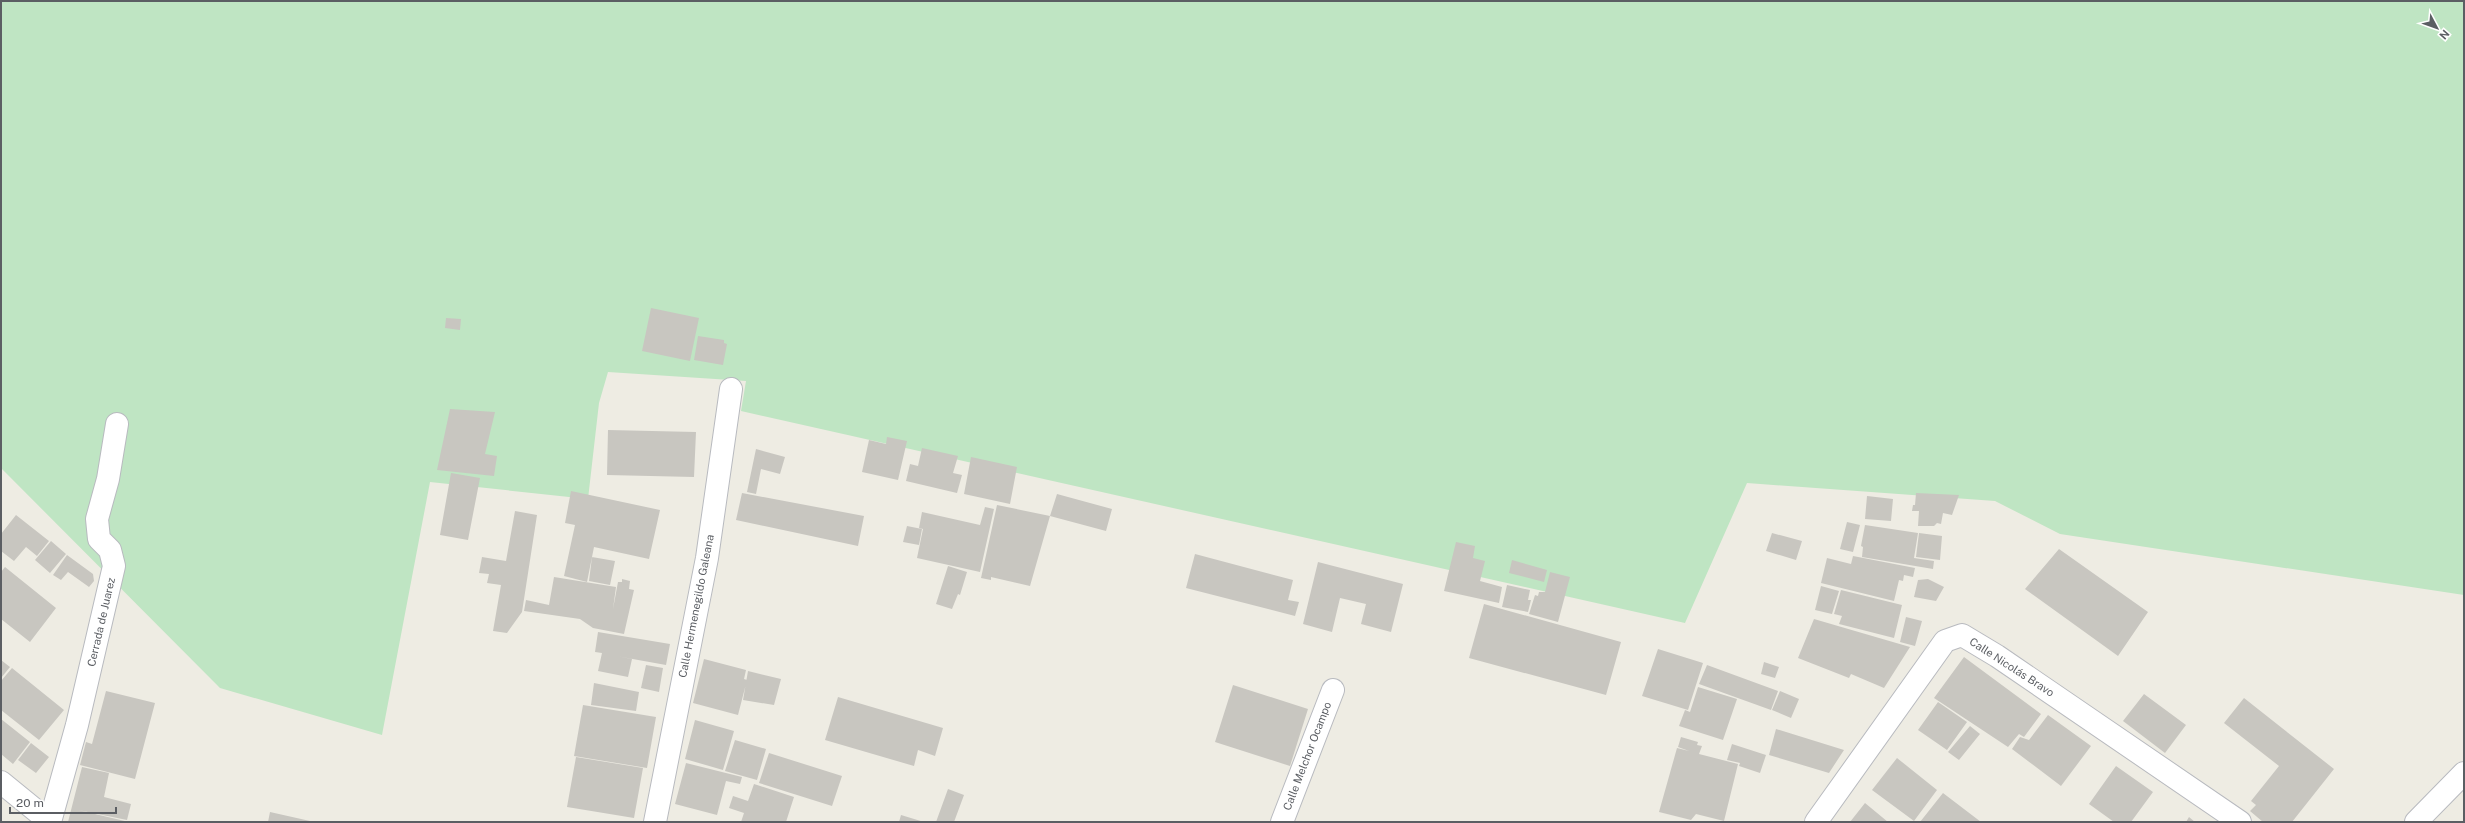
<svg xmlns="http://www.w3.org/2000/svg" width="2465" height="823" font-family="'Public Sans',sans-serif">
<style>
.green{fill:#bfe5c3}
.building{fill:#c8c6c0}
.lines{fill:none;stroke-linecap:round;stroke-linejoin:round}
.minor-casing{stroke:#b8babf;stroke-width:24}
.minor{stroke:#fff;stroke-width:22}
.labels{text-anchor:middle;stroke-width:3;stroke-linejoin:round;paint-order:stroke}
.street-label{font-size:11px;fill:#5b5e63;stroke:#fff}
</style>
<rect width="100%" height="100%" fill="#eeece3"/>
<path class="green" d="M1,1h2463v594l-404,-61 -65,-33 -248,-18 -62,140 -944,-212 5,-30 -138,-9 -9,31 -11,96 -158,-17 -48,253 -162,-47 -219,-220z"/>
<path class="building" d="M651,308l48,10 -9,43 -48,-10z
M446,318l15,1 -1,11 -15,-2z
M698,336l26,4v3l3,1 -4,21 -29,-5z
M450,409l45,3 -10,42 12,2 -3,20 -57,-6z
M608,430l88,2 -2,45 -87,-2z
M887,437l20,4 -9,39 -36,-8 7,-32 17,4z
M922,448l36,8 -5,17 9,2 -5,18 -51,-12 4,-17 8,2z
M756,449l29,8 -5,17 -19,-5 -5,25 -9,-2z
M971,457l46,10 -7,37 -46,-10z
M451,473l29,5 -12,62 -28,-5z
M571,491l89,19 -11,49 -55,-12 -7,35 -23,-6 11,-51 -10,-2z
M742,493l122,23 -6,30 -122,-26z
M1916,493l43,2 -7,20 -9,-2 -2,11 -4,-1 -3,3h-16l1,-15h-7l1,-6h2z
M1057,494l55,15 -6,22 -56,-15z
M1867,496l26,3 -2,22 -26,-2z
M997,505l53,11 -20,70 -39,-9v3l-10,-2z
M985,507l9,2 -14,63 -63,-14 6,-29 -4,-1 3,-16 58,13z
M515,511l22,4 -15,97 -15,21 -14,-2 8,-46 -14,-2 2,-9 -10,-1 3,-16 24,4z
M16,515l33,26 -12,15 -11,-9 -12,14 -13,-10v-17z
M1847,522l13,3 -7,27 -13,-3z
M1865,525l53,8 -4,25 20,3 -1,8 -71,-12 1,-10 -2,-1z
M907,526l15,3 -3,16 -16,-3z
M1772,533l30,8 -6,19 -30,-9z
M1919,533l23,3 -2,24 -24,-3z
M51,541l15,13 -16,19 -15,-13z
M1456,542l19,4 -2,12 12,3 -5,20 22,6 -3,16 -55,-12z
M2059,549l89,63 -30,44 -93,-67z
M1195,554l98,26 -5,20 11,2 -4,14 -109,-28z
M67,555l26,19 1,7 -5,6 -21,-15 -7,8 -8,-5z
M1853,556l62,12 -2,9 -9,-2 -1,6 -4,-1 -5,21 -73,-18 6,-25 24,6z
M592,557l23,4 -5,24 -21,-4z
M1512,560l35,10 -3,12 -35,-9z
M1318,562l85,22 -12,48 -30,-8 5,-20 -26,-6 -8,34 -29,-8z
M948,566l19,6 -7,23 -2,-1 -6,15 -16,-5z
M5,567l51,41 -26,34 -29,-23v-47z
M1550,572l20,5 -12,45 -29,-8 6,-19 3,1 1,-4h6z
M554,577l62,10 -3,22 5,-27h4v-3l8,2 -1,8 5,1 -10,44 -31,-6 -13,-9 -56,-8 2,-11 23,5z
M1928,579l16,8 -8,14 -22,-4 4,-17z
M1507,585l23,5 -2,10h3l-3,12 -26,-5z
M1821,586l18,5 -7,23 -17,-4z
M1841,590l61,15 -8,33 -55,-14 3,-8 -8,-2z
M1484,604l137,38 -15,53 -137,-37z
M1906,617l16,4 -7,25 -15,-4z
M1814,619l96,28 -26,41 -33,-14 -2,4 -51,-20z
M598,632l72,12 -4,21 -50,-9 16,3 -4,18 -30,-6 4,-18 -7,-1z
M1658,649l45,14 -15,47 -46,-14z
M1964,657l77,57 -17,23 -5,-3 -11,13 -74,-49z
M704,659l42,11 -2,9 3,1 -9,35 -45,-12z
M1,660l9,7 -9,11z
M1764,662l15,5 -4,11 -14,-4z
M646,665l17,3 -4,24 -18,-4z
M1707,665l71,26 -7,19 -72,-26z
M12,668l52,42 -25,30 -38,-30v-29z
M748,671l33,8 -7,26 -31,-5z
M594,683l45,9 -3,19 -45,-6z
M1233,685l75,24 -18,57 -75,-24z
M1698,687l39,12 -14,41 -44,-14 6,-16 5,2z
M106,691l49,12 -20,76 -55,-14 6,-23 6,2z
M1780,691l19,8 -8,19 -19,-8z
M2144,694l42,31 -21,28 -42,-32z
M838,697l105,31 -8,28 -17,-6 -4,16 -89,-26z
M2244,698l90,71 -42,53h-29l-13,-11 6,-6 -5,-4 28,-35 -55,-43z
M1938,702l29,20 -20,28 -29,-20z
M583,705l73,12 -9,51 -73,-12z
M2048,715l43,31 -30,40 -49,-37 8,-12 9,3z
M1,719l29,23 -17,22 -12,-10z
M695,720l39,11 -11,39 -38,-11z
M1970,726l10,8 -21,26 -11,-8z
M1776,729l68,21 -15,23 -60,-18z
M1681,737l17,5 -1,3 5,1 -3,8 39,10 -14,57 -28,-7 -5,6 -32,-8 18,-64 12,3 -11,-4z
M735,740l31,9 -9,31 -32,-9z
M31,743l18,14 -13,16 -18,-13z
M1732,744l34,11 -6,18 -21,-7 1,-3 -13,-3z
M769,753l73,23 -10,30 -73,-23z
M576,757l67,11 -9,50 -67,-11z
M1897,758l40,32 -23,31 -42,-31z
M686,763l56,14 -2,7 -14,-3 -9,34 -42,-11z
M2116,766l37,26 -22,30h-17l-25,-18z
M82,767l27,6 -5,24 27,7 -4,16 -49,-10 51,12h-61z
M754,784l40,13 -8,25h-45l3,-9 -15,-5 4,-12 15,5z
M948,789l16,6 -10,27h-18z
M1943,793l38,29h-61z
M1865,803l23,19h-38z
M270,812l40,9v1h-42z
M901,815l23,7h-25z
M2189,817l6,5h-9z"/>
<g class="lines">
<defs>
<path id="minor" d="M1,782l49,40
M50,822l27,-97 37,-159 -4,-16 -11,-11 -2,-20 11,-40 9,-55
M655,822l52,-264 24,-169
M1282,822l51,-132
M1816,822l129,-181 17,-6 35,21 243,166
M2416,822l48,-49"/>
</defs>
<use href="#minor" class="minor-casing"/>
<use href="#minor" class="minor"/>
</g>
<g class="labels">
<g class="street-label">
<text transform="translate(696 606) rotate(-79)" y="4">Calle Hermenegildo Galeana</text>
<text transform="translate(101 622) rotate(-77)" y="4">Cerrada de Juarez</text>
<text transform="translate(2012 667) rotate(33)" y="4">Calle Nicolás Bravo</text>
<text transform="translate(1307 756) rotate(-69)" y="4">Calle Melchor Ocampo</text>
</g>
</g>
<rect width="2465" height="823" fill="none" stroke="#5b5e63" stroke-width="4"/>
<g transform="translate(2437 28) rotate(131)" stroke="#ffffff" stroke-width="3" paint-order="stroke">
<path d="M0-3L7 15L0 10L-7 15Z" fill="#5b5e63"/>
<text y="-6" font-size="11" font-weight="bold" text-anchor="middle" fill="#5b5e63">N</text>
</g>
<path d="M10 807v6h106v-6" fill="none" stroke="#5b5e63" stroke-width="2"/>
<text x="16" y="807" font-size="12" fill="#5b5e63" stroke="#ffffff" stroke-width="3" paint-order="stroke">20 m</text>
</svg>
